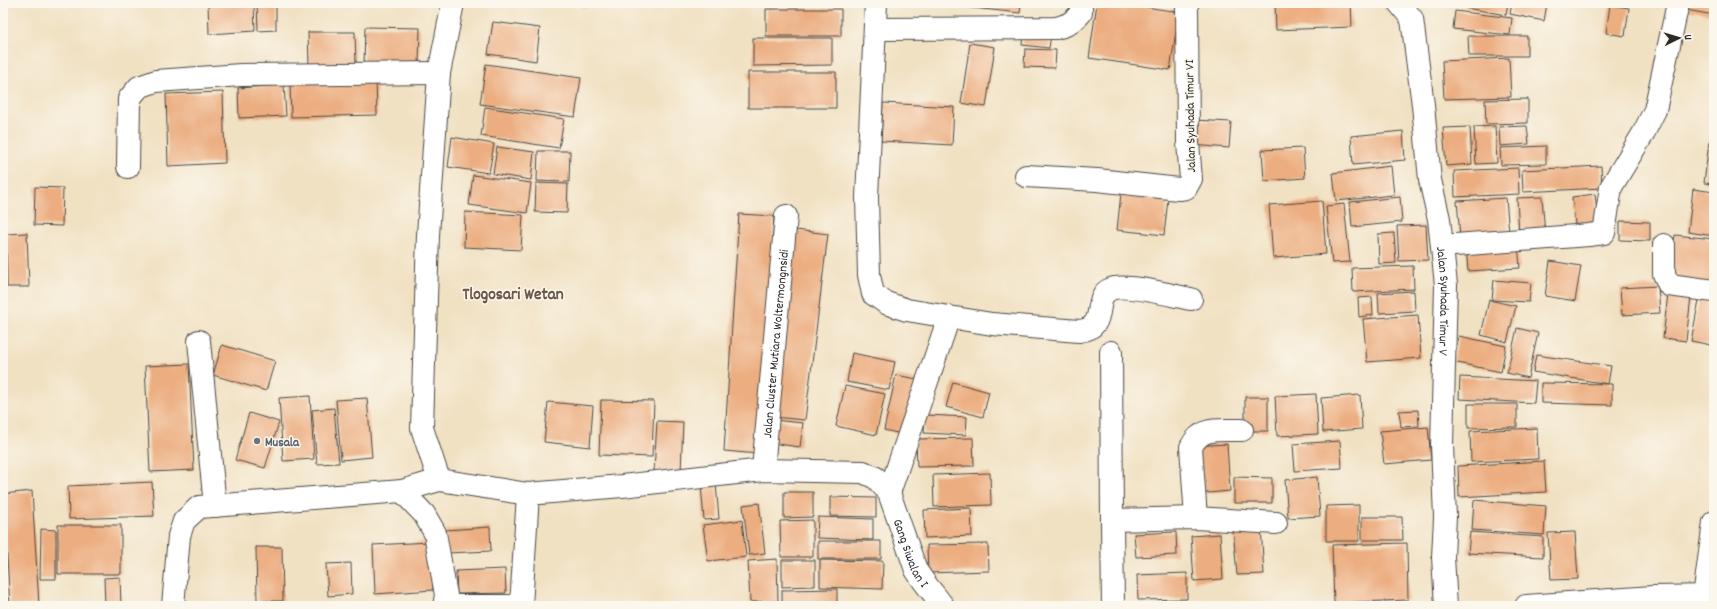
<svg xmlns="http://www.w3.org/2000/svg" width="1717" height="609" font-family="Dekko,sans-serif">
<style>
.building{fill:#ecad80}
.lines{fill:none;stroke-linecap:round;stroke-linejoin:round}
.minor-casing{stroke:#494642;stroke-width:24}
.minor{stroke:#fff;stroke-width:22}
.worship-dot{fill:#6b7280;stroke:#fbf7ec;stroke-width:1.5}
.labels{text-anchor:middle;stroke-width:3;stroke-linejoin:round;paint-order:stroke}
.street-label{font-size:13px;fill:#2b2b2b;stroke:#fbf7ec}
.worship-label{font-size:13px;font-weight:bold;fill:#5b616d;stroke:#fbf7ec;text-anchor:start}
.district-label{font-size:17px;font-weight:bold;fill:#6f5849;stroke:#fbf7ec}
</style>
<rect width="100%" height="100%" fill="#fbf7ec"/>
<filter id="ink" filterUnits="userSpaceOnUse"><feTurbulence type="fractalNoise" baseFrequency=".025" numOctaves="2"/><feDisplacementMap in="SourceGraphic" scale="8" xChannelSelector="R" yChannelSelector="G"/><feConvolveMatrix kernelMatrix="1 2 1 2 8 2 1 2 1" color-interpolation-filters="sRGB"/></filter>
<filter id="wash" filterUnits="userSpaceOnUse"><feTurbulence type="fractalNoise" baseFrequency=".012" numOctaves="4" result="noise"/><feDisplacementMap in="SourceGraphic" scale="16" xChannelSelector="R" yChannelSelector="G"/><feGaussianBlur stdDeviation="0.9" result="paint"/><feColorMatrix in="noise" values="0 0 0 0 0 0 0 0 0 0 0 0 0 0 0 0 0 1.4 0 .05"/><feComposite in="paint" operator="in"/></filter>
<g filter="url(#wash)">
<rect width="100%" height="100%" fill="#f1e1c3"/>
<g id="blocks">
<path class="building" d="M208,3h46l1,28 -46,3z
M257,3h19v27l-18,1z
M570,3h20l-1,4z
M945,3h76l-1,10 -75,-8z
M1097,3h21l61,9 -9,58 -81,-12z
M1275,3h76l1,24 -76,3z
M1467,3h41l-2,12 -40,-7z
M1512,3h35l-3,18 -34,-7z
M1687,3h27v12l-28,-5z
M1610,5l19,3 -4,28 -19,-3z
M766,9h75v27h-75z
M1455,11l57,7 -2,17 -57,-6z
M493,22l47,6 -4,33 -48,-7z
M365,27l55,1 -1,37h-55z
M308,32h47l1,32 -47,1z
M1023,32l28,3 -2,13 -27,-3z
M1468,36h59v20h-58z
M753,38h79v27l-79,1z
M970,43l25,4 -9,60 -25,-4z
M1025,49l31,1 -1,18 -31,-1z
M1509,58l2,39 -67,2 -2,-38z
M486,64l95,14 -6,39 -95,-13z
M748,72h88v36h-88z
M376,79l1,36 -86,2 -1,-36z
M284,85l2,31 -47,2 -1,-30z
M223,92l2,71 -57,3 -2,-72z
M1528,99v24l-42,1 -1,-24z
M883,103l71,4 -2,38 -71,-4z
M485,107l79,12 -5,29 -78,-12z
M1194,120l37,2 -2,26 -37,-3z
M1495,126l2,37 -21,1 -2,-37z
M1527,126l2,18 -29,2 -1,-19z
M1470,127l2,37 -26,2 -3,-38z
M1403,131l2,29 -52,5 -2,-29z
M452,137l42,7 -5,29 -41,-6z
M1709,142l5,1v41l-10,-1z
M1546,146v18l-45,1 -1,-17z
M497,147l37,5 -3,28 -38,-6z
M1303,148l2,30 -41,3 -2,-31z
M538,151h32l-1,31 -32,-1z
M1391,166l3,29 -58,6 -3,-28z
M1601,166l1,22 -79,4 -1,-22z
M1518,168l1,26 -64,3 -1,-26z
M473,175l58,8 -4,30 -58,-8z
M536,183l32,1 -1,29 -32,-1z
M1122,184l47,6 -5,45 -47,-5z
M35,187l28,1 -1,38 -28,-1z
M1693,189l21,3v44l-26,-4z
M1595,194l4,36 -23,3 -4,-36z
M1400,197l2,25 -50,5 -2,-25z
M1542,197l3,37 -26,2 -2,-38z
M1506,198l3,35 -49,4 -3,-36z
M1322,201l4,53 -53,4 -4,-53z
M1344,204l6,58 -18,1 -6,-57z
M465,212l58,3 -2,35 -57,-3z
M739,214l35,2 -15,238 -35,-3z
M1620,221l30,1v19l-30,-1z
M1426,225l2,35 -29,1 -2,-35z
M796,230l32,4 -23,186 -32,-3z
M27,233l2,54h-22l-1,-53z
M1394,233l2,30 -17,1 -1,-30z
M1675,235l39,4 -1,46 -43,-6z
M1518,243l2,25 -52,3 -2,-25z
M1550,261l31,5 -6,35 -30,-5z
M1413,266l1,23 -61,3 -1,-24z
M1494,280l37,3 -2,19 -37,-2z
M1658,286l2,27 -38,2 -2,-27z
M1414,291l1,20 -36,2 -1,-20z
M1668,293l23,3 -5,45 -23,-3z
M1372,297l1,18 -14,2 -1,-19z
M1489,300l27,6 -9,36 -26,-7z
M1699,300l15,2v27l-3,16 -20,-4z
M1418,315l3,43 -54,4 -4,-43z
M1517,328l21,5 -10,45 -21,-5z
M1459,336l47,10 -5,26 -48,-10z
M222,345l53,16 -9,30 -53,-16z
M852,353l43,9 -6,28 -42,-8z
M1536,355l75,11 -3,18 -75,-12z
M189,364l5,106 -44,2 -5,-106z
M896,375l21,4 -11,56 -22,-5z
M1460,377l76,4 -2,22 -75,-4z
M953,382l36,10 -6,25 -37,-10z
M1541,383l71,1v21l-71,-2z
M845,386l40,8 -9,41 -40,-9z
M1316,394l2,40 -41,2 -2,-40z
M1360,395l2,34 -39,3 -2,-34z
M310,396l4,63 -31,2 -4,-63z
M1245,397h23v34h-23z
M367,398l5,59 -31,3 -5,-60z
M601,400l53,1 -2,56 -53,-2z
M548,402l45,4 -3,41 -46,-5z
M1468,404h49v23l-49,1z
M334,408l5,55 -22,1 -5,-54z
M1418,410l1,16 -18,1 -2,-16z
M249,413l30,9 -14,46 -30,-8z
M925,415l42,2 -1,18 -42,-2z
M774,420l29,3 -3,24 -29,-4z
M657,421l26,1 -2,50 -27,-1z
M1428,427l3,33 -47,4 -4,-33z
M1537,428l1,31 -67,3 -1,-31z
M973,438l1,28 -57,1 -1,-28z
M1340,441l2,27 -47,3 -2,-27z
M1227,444l3,47 -33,3 -3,-48z
M1544,461l2,31 -87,5 -1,-31z
M990,473l1,32 -57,2 -1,-32z
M1234,477l38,1v25h-38z
M1317,477l3,39 -32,2 -3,-38z
M152,482l2,34 -85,3 -1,-33z
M716,483l3,36 -15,1 -3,-35z
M32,491l7,114 -29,1 -7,-112z
M784,492h29v25l-29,1z
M830,497l46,1v19l-46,-1z
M1474,500l72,6 -2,29 -72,-5z
M759,503l6,50 -16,2 -6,-50z
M1359,505v36h-33v-35z
M971,508l1,28 -47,2 -1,-28z
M818,517l55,2v21l-56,-2z
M1362,517h40l1,23h-41z
M742,520l4,37 -38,4 -5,-36z
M813,520v37h-32l-1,-36z
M58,525h63v49h-63z
M1261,526l3,48 -27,1 -4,-47z
M490,527l1,24 -44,2 -1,-23z
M41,529l15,1v49h-16z
M1176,532l1,23 -41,2 -2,-23z
M1470,532l73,5v20l-75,-4z
M1575,532l3,47 -27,1 -3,-47z
M1220,534l3,45 -29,2 -3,-45z
M818,541h63v18h-63z
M430,542l3,48 -58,4 -2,-49z
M1407,543l1,57 -74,3 -2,-58z
M988,544l1,27 -61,2 -1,-28z
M256,547h26l1,54h-26z
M777,559l1,42 -28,1 -2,-41z
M782,560h33v26l-33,1z
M820,560l63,1 -1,28 -62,-2z
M351,563l1,31 -24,2 -2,-32z
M505,569l1,24 -49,1 -1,-23z
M1187,573v26l-49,1 -1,-25z
M120,577l1,29h-16l-1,-28z
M837,589v17h-55v-16z"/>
</g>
</g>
<g filter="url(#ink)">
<use href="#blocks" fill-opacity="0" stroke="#494642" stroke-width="1"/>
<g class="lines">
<defs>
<g id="minor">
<path id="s1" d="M453,3l-14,70 -11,162 -6,193 17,52 89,14 94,-8 141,-16 100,2 13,6 13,15 27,77c8,13 18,24 27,36"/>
<path d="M876,3l-9,194 2,78 4,19 13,9 21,7 42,7"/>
<path id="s2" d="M1399,3l13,16 11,86 7,75 9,39 7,66 -4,160 3,72 -2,40 3,49"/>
<path d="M876,29l180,-1c12,-3 16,-5 25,-15v-10"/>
<path d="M128,167l1,-68 10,-12 17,-6 85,-6 198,-2"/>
<path d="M1026,176l71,4 82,9 7,-1 5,-9 -3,-36 -1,-140"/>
<path d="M1664,245v29l5,11 45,6"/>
<path d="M1442,246l147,-11 15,-2 7,-46 32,-53 12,-24 23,-107"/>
<path d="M199,341l16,165"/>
<path d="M1111,352l1,168"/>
<path id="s3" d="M763,470l23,-254"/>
<path d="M402,491l22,23 11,19 11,62 -2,11"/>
<path d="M889,493l60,-176 43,7 87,7c31,-3 12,-35 32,-42 15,-6 63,7 80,10"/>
<path d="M1196,518l-5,-71c11,-22 29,-16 51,-17"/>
<path d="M1704,597l10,-75"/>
<path d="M173,606l6,-70 5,-15 15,-14 203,-16 37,-11"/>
<path d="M445,606h76"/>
<path d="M521,606l7,-112"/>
<path d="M1113,606l-1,-86 84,-2 80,5"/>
<path d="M1526,606l127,-9 61,-1"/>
</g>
</defs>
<use href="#minor" class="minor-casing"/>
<use href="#minor" class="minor"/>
</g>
</g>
<circle class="worship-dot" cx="257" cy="441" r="4"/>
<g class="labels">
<g class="street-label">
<text transform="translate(1189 116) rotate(-91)" y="5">Jalan Syuhada Timur VI</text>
<text dy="5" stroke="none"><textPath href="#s2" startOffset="305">Jalan Syuhada Timur V</textPath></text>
<text dy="5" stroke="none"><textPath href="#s3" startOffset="127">Jalan Cluster Mutiara Woltermongnsidi</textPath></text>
<text dy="5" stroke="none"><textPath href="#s1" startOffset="1006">Gang Siwalan I</textPath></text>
</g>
<g class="worship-label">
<text x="265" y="446">Musala</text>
</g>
<g class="district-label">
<text x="513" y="299">Tlogosari Wetan</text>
</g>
</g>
<rect width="1717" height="609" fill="none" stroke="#fbf7ec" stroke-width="16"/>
<g transform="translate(1679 38) rotate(85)" stroke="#fbf7ec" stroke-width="3" paint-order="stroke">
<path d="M0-3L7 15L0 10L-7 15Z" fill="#2b2b2b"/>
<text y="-6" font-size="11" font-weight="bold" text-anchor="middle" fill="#2b2b2b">U</text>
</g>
</svg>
